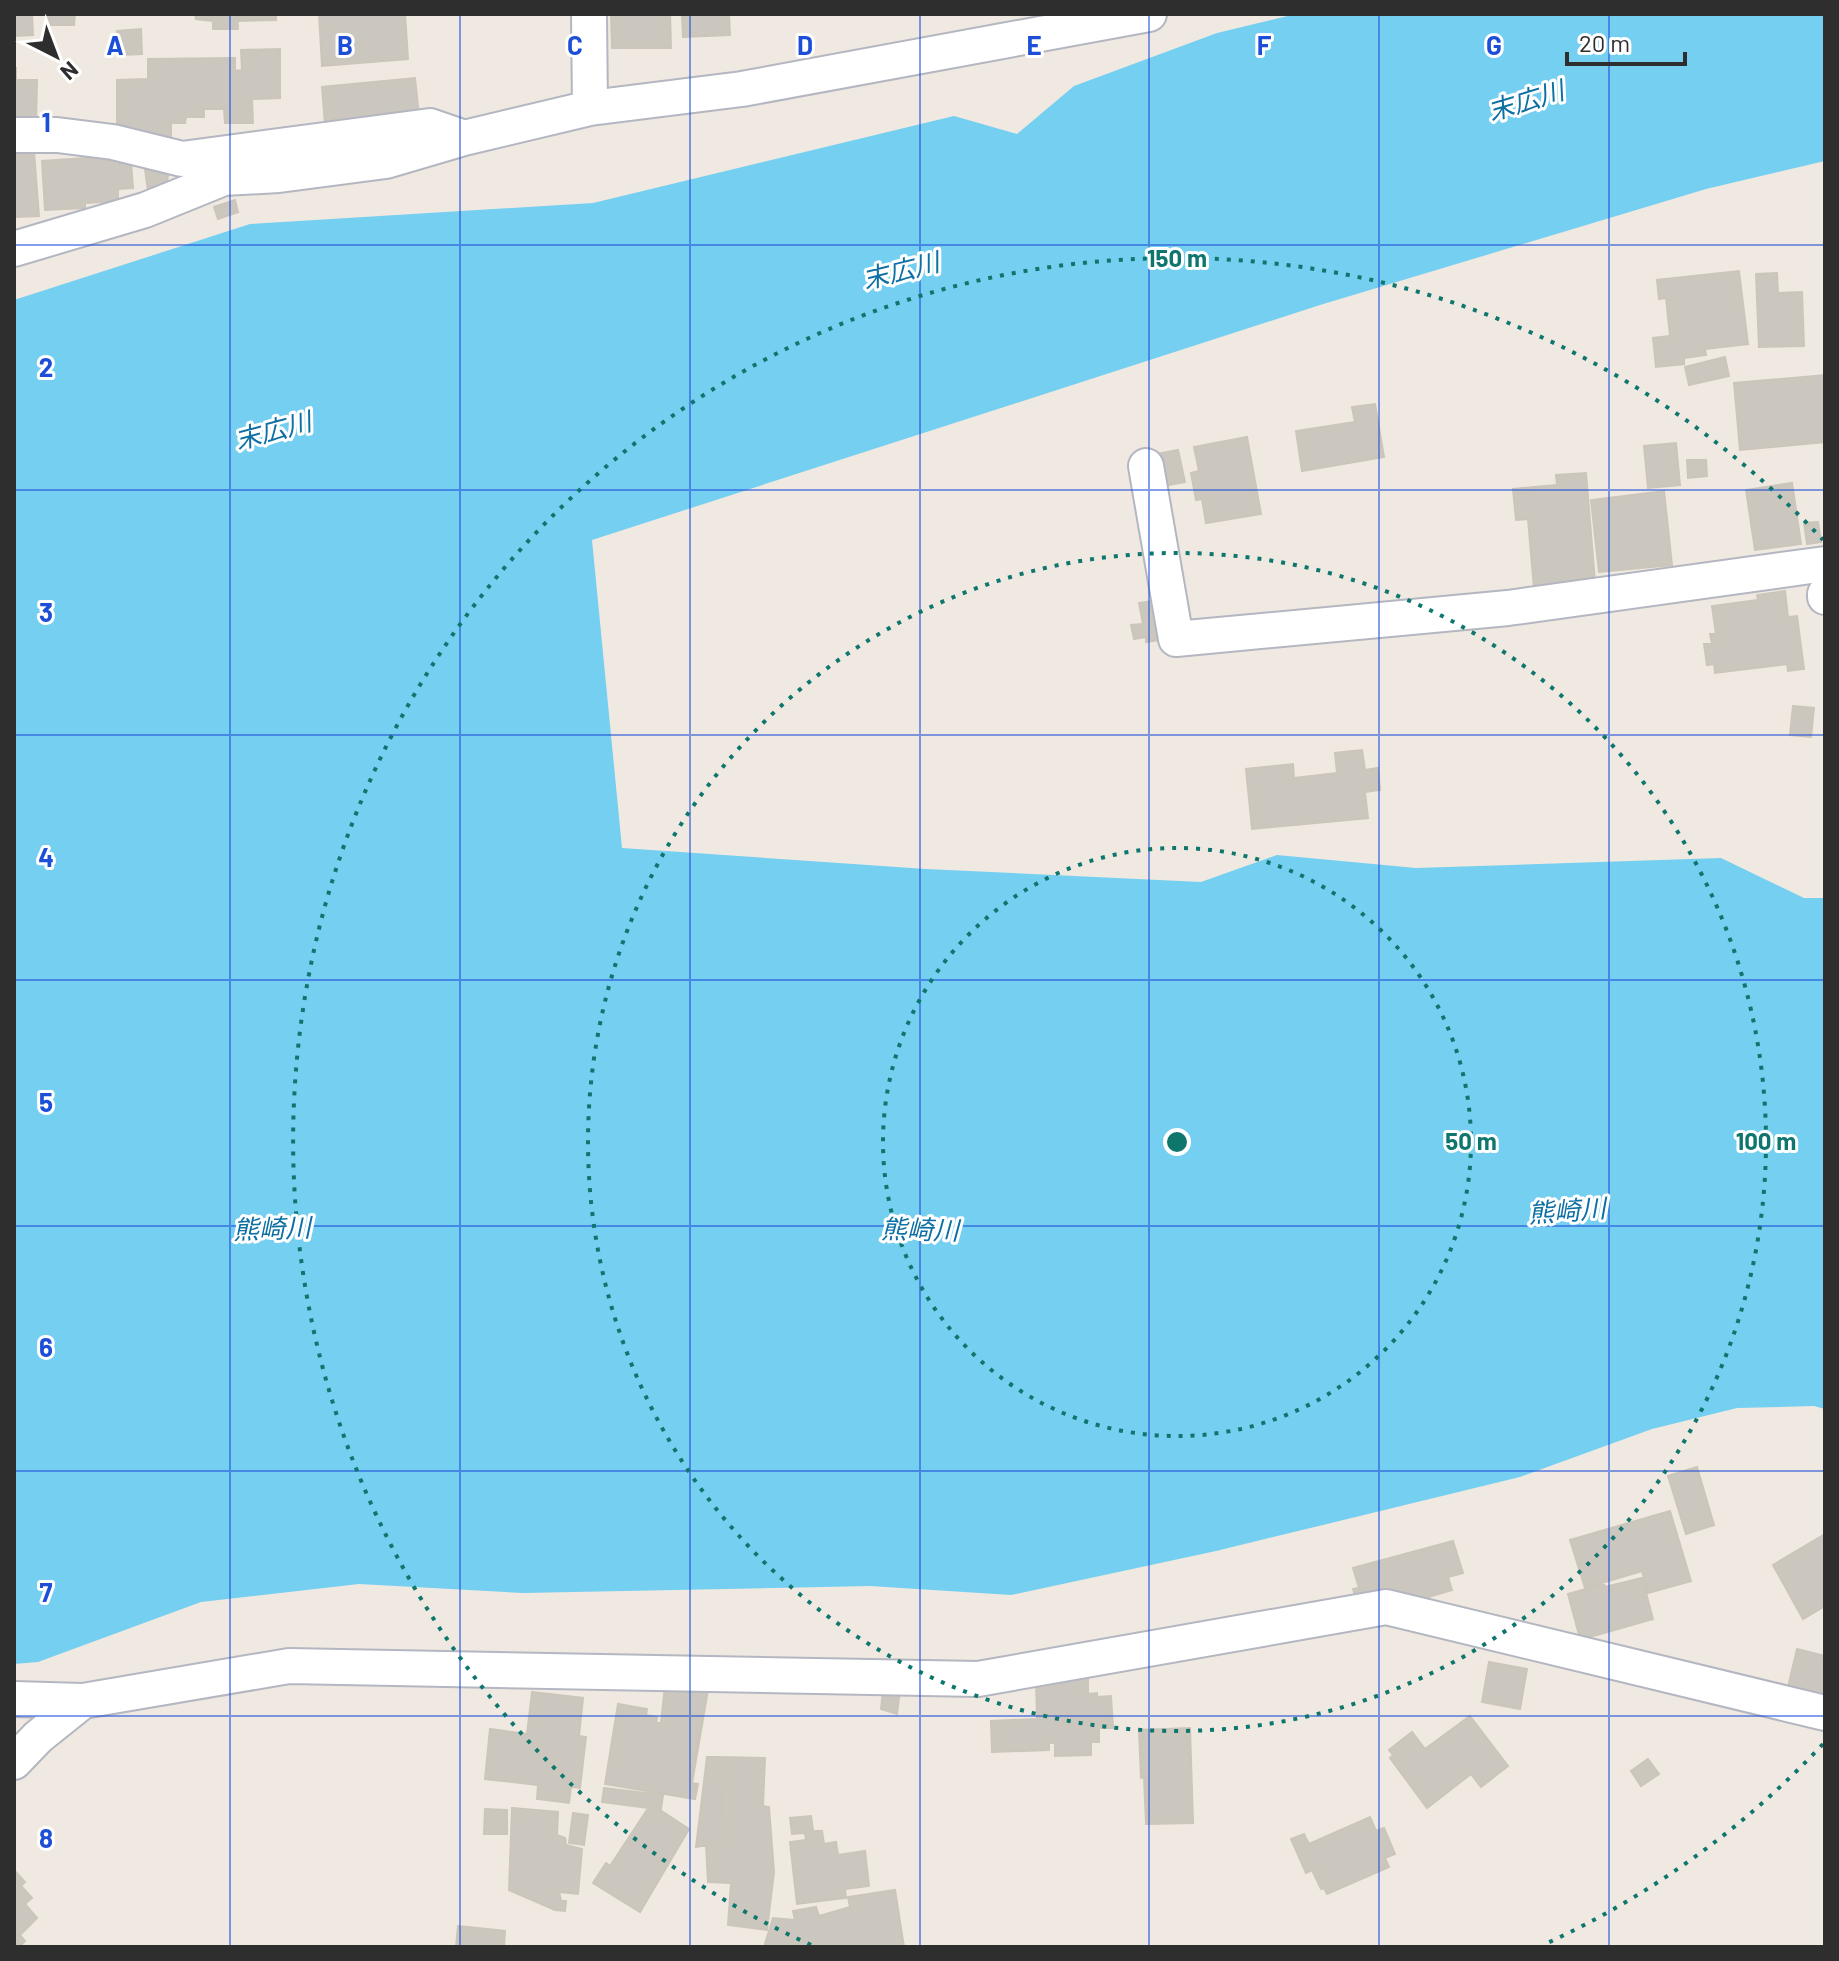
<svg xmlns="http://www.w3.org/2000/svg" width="1839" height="1961" font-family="Barlow,'Noto Sans JP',sans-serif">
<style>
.water{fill:#75cff0}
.building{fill:#cbc7bf;stroke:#cbc5ba;stroke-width:2}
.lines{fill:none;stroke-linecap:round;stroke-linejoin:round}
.street-casing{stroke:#b4b7c1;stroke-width:38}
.street{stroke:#fff;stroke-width:34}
.grid{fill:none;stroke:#1d4ed8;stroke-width:2;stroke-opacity:0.55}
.ring{fill:none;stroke:#0f766e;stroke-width:4;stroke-dasharray:4 8}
.labels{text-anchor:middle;stroke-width:6;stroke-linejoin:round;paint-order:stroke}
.water-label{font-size:26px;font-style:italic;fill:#0d6fa3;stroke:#fff}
.grid-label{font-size:26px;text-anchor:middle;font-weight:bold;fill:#1d4ed8;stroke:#fff;stroke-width:6;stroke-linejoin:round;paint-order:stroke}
.centre{fill:#0f766e;stroke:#fff;stroke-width:4}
.ring-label{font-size:24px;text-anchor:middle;font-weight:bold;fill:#0f766e;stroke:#fff;stroke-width:6;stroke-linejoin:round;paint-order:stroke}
</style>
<rect width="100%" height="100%" fill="#efe9e1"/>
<path class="water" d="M1296,14h529v147l-119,28 -386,116 -728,235 30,308 304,21 275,13 76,-27 139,13 305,-10 83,40h21v511l-11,-3 -77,2 -85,21 -132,48 -304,74 -205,44 -141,-9 -347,7 -164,-9 -158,18 -163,60 -24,2v-1364l236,-76 343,-21 361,-87 63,18 57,-48 143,-53z"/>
<path class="building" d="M14,14h18l1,21 -19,1z
M47,14h28l-1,11h-27z
M195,14h42l1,15h-25v-8l-17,-2z
M237,14h39v6l-38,1z
M319,14h86l3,45 -86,7z
M611,14h59l1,34h-59z
M682,14h47l1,21 -47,2z
M141,29l1,25 -23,1 -2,-24z
M280,49v49l-28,1 1,24h-28l-1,-14h-20v8h-18l-1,6h-14v16h-20l-1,-8h-33v-51l31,-1v-20l87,-1v13l7,-1 -1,-20z
M14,68h2v12h21l-1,45 -22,-1z
M415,78l4,38 -94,8 -3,-37z
M34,152l5,64 -25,1v-64z
M115,156v8l16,-2 2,26 -15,1v12l-33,2v5l-40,2 -3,-49z
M145,169l23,6 -2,15 -17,8z
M235,200l3,12 -20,7 -4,-12z
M1739,271l9,73 -43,5 1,6 -22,3v6l-28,3 -3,-29 17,-2 -4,-38 -7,1 -2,-19z
M1777,273l1,20 24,-1 2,54 -45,1 -3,-73z
M1725,357l4,19 -40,9 -4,-18z
M1825,375v67l-85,8 -6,-67z
M1375,404l9,53 -82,14 -6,-40 59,-9 -3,-15z
M1247,437l14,77 -55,9 -4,-24 -6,1 -5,-27 8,-2 -5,-24z
M1676,443l4,42 -32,3 -4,-42z
M1178,450l7,32 -33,6 -6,-32z
M1687,460h19l1,16 -19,2z
M1586,473l9,109 -61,6 -6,-69 -12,1 -3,-31 44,-4 -1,-10z
M1792,483l9,61 -46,6 -9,-60z
M1664,491l8,74 -73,7 -8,-72z
M1818,522l3,20 -14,2 -3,-21z
M1785,591l3,26 9,-1 7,53 -16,2 -1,-7 -72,9 -1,-9 -7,1 -3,-21h8l-2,-10h6l-4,-28 46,-6 -1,-5z
M1160,600l6,39 -20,3v-5l-12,2 -3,-14 12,-1 -4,-21z
M1793,706l21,2 -3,29 -21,-2z
M1362,750l3,20 13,-2 2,22 -15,2 3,26 -116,11 -6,-60 47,-5 1,14 43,-5 -2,-20z
M1697,1467l17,58 -28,9 -18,-58z
M1670,1511l21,70 -43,12 -6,-22 -57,17 -15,-48z
M1825,1534v72l-22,13 -30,-54z
M1453,1541l10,32 -15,4 4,13 -85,25 -7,-5 -7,-21 6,-1 -6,-20z
M1642,1578l11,41 -67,19 -2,-5 -5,2 -11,-41 36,-10 1,3z
M1797,1649l28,7v44l-38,-9z
M1489,1662l38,7 -7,40 -38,-7z
M666,1676l42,14 -16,93 6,1 -3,15 -90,-15 13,-80 29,5 -1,6 11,2 -1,6h5z
M1088,1677v17l9,-1v4l14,-1 2,32h-14v14h-8v13l-36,1v-13h-6v7l-57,2 -1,-31 46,-2 -1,-40z
M884,1681l17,1 -4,32 -16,-5z
M532,1692l51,6 -4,38 7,1 -6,51 -9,-1 -2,16 -32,-4 1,-14 -53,-6 5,-50 37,5z
M1470,1716l38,50 -27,21 -10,-13 -44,34 -37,-50 3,-3 -4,-5 23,-18 13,17z
M1190,1728l3,95 -47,1 -2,-47 -3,1 -2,-48z
M707,1757h12l4,85 -27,5z
M719,1757l46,1 -2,48 6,1 5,65 -7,58 -39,-5 3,-42 -23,-1 -2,-37 17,-3z
M1648,1759l11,15 -18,12 -10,-15z
M604,1788l59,7 -2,14 -10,-5 -3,4 -46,-6z
M651,1804l38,25 -49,83 -47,-29 13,-20 4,3z
M512,1808l46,4 -1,23 8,3 1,7 16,4 -4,45 -19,-2 2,9h5l-1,10 -10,-1 -46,-20z
M485,1809l22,1v24h-23z
M573,1813l15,2 -4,30 -15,-2z
M811,1816l2,15h9l2,13 12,-2 2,13 27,-4 4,35 -24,3 1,9 -49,6 -7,-62 16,-2 -1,-7 -13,1 -2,-16z
M1370,1817l6,14 8,-3 11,26 -10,4 4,9 -62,27 -3,-6 -3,1 -9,-19 -6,3 -15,-34 13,-5 5,10z
M14,1870l11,12 -4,4 11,12 -7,6 12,14 -17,17 5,6 -6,6h-5z
M895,1890l9,57h-140l9,-29 22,2 -2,-9 23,-4 3,9 31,-9 -2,-10z
M458,1926l47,5 -1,16h-48z"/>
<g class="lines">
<defs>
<path id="street" d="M589,14l1,94
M14,135h43l56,7 69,17 248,-33 29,10
M14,249l131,-39 79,-32 55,-3 107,-14 78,-23 126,-30 152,-19 407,-75
M1146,466l30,173 332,-31 317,-44
M1825,594v3
M14,1699l69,2 206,-35 689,13 408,-72 439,106
M14,1762l24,-25 45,-36"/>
</defs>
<use href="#street" class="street-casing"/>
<use href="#street" class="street"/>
</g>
<path class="grid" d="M230,14v1933M460,14v1933M690,14v1933M920,14v1933M1149,14v1933M1379,14v1933M1609,14v1933M14,245h1811M14,490h1811M14,735h1811M14,980h1811M14,1226h1811M14,1471h1811M14,1716h1811"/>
<g class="ring">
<circle cx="1177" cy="1142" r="294"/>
<circle cx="1177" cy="1142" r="589"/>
<path d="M1823 1744A883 883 0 0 1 1543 1945M811 1945A883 883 0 1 1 1823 540"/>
</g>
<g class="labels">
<g class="water-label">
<text transform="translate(1526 101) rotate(-17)" y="9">末広川</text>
<text transform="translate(901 271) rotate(-14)" y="9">末広川</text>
<text transform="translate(273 431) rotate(-15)" y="9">末広川</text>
<text transform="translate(1567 1211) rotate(-4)" y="9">熊崎川</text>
<text transform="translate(272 1229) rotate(-2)" y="9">熊崎川</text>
<text transform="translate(920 1230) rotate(1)" y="9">熊崎川</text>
</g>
</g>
<g class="grid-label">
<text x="115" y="55">A</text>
<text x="345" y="55">B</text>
<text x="575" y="55">C</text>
<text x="805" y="55">D</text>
<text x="1034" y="55">E</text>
<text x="1264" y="55">F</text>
<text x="1494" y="55">G</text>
<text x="46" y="132">1</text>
<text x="46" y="377">2</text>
<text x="46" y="622">3</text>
<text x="46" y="867">4</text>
<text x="46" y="1112">5</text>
<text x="46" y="1357">6</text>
<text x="46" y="1602">7</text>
<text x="46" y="1848">8</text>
</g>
<circle cx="1177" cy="1142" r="12" class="centre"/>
<g class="ring-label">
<text x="1177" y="267">150 m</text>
<text x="1471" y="1150">50 m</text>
<text x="1766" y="1150">100 m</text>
</g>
<rect width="1839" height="1961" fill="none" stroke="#2e2e2e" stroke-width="32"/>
<g transform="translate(56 56) rotate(138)" stroke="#ffffff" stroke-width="6" paint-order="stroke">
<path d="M0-6L14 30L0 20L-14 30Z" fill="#2e2e2e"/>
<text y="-12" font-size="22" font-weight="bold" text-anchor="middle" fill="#2e2e2e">N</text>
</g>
<path d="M1567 52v12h118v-12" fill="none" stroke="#2e2e2e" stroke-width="4"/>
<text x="1579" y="52" font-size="24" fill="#2e2e2e" stroke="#ffffff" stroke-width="6" paint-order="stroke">20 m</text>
</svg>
